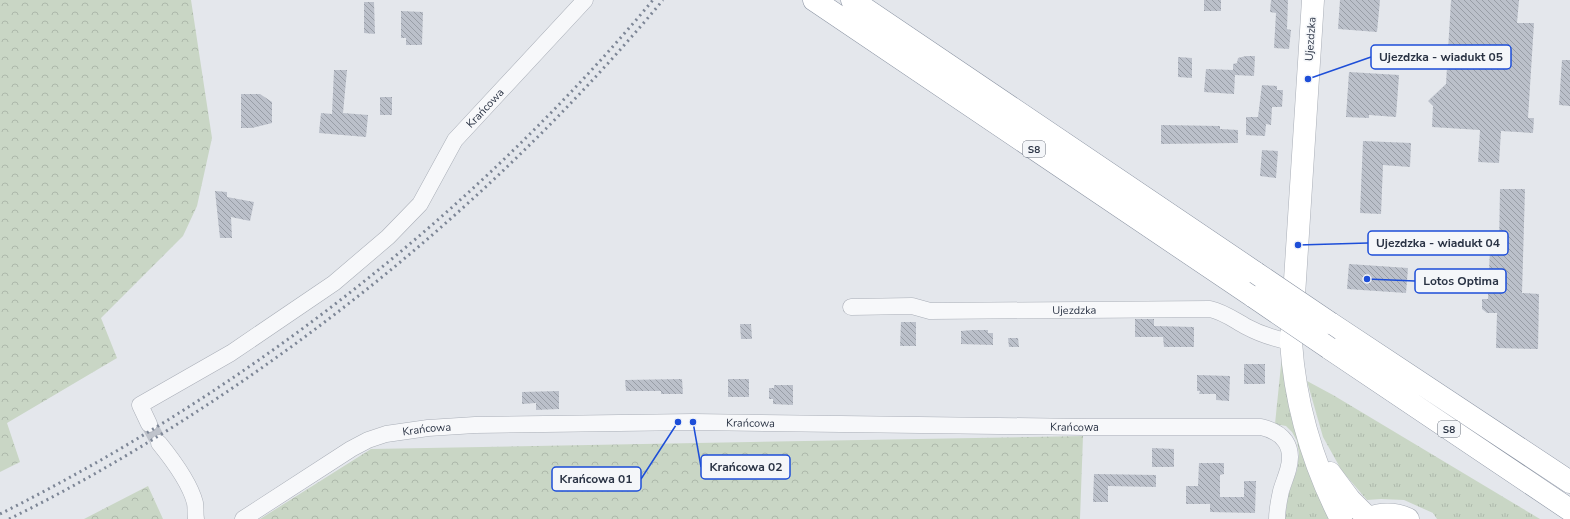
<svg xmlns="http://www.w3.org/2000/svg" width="1570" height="519" font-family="'Nunito Sans',sans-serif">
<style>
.grass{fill:url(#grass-tufts)}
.forest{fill:url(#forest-crowns)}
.building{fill:url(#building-back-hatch)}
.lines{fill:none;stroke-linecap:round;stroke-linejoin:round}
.street-tunnel{stroke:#bfc3cb;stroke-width:16;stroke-dasharray:16 8;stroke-linecap:butt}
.street-casing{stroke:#a9aeb7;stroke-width:17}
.secondary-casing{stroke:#a9aeb7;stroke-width:23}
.highway-casing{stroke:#8b94a3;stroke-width:23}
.street{stroke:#f7f8fa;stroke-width:16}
.secondary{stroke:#fff;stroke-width:22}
.highway{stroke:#fff;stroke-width:22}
.rail{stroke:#7d8696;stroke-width:3;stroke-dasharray:2 4;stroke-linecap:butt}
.highway-bridge-casing{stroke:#8b94a3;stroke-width:23;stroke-linecap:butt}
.highway-bridge{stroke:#fff;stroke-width:22}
.labels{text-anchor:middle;stroke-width:3;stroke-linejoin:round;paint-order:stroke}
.shield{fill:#f4f6f9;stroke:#676e7b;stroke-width:1}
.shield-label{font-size:10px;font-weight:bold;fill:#2b3445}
.street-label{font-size:11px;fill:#2b3445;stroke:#f4f6f9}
.leader{fill:none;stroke:#1d4ed8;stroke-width:1.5}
.callout-dot{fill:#1d4ed8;stroke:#f4f6f9;stroke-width:1.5}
.callout{fill:#f4f6f9;stroke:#1d4ed8;stroke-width:1.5}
.callout-label{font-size:12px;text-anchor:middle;font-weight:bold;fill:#2b3445}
</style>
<defs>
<pattern id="grass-tufts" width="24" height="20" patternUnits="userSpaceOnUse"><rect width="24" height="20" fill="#c9d6c5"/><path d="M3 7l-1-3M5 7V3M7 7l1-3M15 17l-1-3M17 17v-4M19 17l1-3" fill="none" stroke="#adb8ab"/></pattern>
<pattern id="forest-crowns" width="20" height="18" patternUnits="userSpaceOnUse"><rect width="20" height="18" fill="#c9d6c5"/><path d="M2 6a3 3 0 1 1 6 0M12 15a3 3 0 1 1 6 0" fill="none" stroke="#adb8ab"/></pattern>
<pattern id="building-back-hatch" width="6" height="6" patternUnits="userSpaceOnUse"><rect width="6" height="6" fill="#bbc0ca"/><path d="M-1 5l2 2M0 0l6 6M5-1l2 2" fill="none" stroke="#989da6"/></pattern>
</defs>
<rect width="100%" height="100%" fill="#e4e7ec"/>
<path class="grass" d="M1282,355l53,164h-50l3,-24 9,-25 2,-16 -2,-13 -5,-9 -6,-6 -11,-2z
M1307,381l26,14 207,124h-103l-4,-6 -29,-13 -23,-1 -14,1 -25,-29 -19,-34z"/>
<path class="forest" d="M0,0h191l21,138 -15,68 -14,30 -82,82 16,40 -110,65 13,39 -20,10z
M1083,436l-3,83h-820l111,-70z
M148,486l15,33h-79z"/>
<path class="building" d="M1204,0h17v11h-17z
M1271,0h17l-1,29 4,1 -2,19 -15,-1 2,-35 -6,-1z
M1340,0h40l-3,32 -39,-3z
M1451,0h68l-2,23h17l-6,95h6l-1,15 -32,-2 -2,32 -21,-1 2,-32 -48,-3 1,-21 -5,-5 18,-17z
M364,2h10l1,32 -11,-1z
M401,11l22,1 -1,33h-16v-7h-5z
M1246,56h9l-1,20 -19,-1 -1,19 -30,-2 2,-23 27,1v-6l4,-1 1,-5z
M1178,57l14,1v20l-14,-1z
M1562,60h8v46l-11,-1z
M334,70h13l-4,43 25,2 -2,22 -47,-4 2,-20 11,1z
M1349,72l50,3 -3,42 -27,-2v3l-23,-1z
M1262,85l15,1v4h6l-1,17h-10l-1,18 -5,-1 -1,12 -19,-1v-18h12z
M241,94h19l12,8v21l-20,5h-11z
M380,97h12v18h-12z
M1161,125l59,1v3l18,1v13l-77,1z
M1363,141l48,2 -1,24 -27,-2 -2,49 -21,-1z
M1262,150l16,1 -2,27 -16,-2z
M1500,189h25l-3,104 17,1 -1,55 -42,-1 1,-35h-10l-5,-4v-10h6l2,-52h9z
M215,191l12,1v5l27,5 -4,19 -19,-4 1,21h-12z
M1349,264l59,4 -2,25 -59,-4z
M1135,319h19v7l40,1v20h-30l-1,-10h-28z
M901,322h15v24h-16z
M740,324h11l1,15h-11z
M973,330h15v3h5v12l-32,-1v-13z
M1008,338h10l1,9h-10z
M1244,364h21v20h-21z
M1197,375l33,1 -1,25 -13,-1v-6h-17l1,-3h-3z
M682,379l1,15h-22v-3h-35l-1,-11z
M728,379h21v18h-21z
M774,385h19v20l-20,-1v-5h-4v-11h5z
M559,391v18l-23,1v-7l-14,1v-12z
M1152,448l22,1v18h-22z
M1199,463h25v11l-4,1v22h24v-16h12l-1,32 -45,-1v-8h-24v-18h12z
M1094,474l62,1v12l-48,-1v16h-15z"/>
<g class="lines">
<path class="street-tunnel" d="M149,424l10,19"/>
<defs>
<g id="street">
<path id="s1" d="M851,307l61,-1 18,5 280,-2c14,3 24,11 37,18 13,7 29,12 44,15"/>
<path id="s2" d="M149,424l-9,-19 91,-52 103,-70 54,-46 32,-33 35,-64 130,-140"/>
<path d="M159,443c13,16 31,40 36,60 1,5 0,11 1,16"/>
<path id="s3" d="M243,519l108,-70 17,-9 18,-6 42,-6 47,-3 218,-3 393,5h175c22,5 34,19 27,43 -2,7 -5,14 -7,21 -2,9 -4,19 -4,28"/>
</g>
<path id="secondary" d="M1313,0l-22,342c4,61 22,122 50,177
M1330,473l20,27 18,18
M1367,519c14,-6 27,-6 41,0"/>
<path id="highway" d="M814,0l440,297
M852,0l404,273
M1330,323l240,159
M1329,348l241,162"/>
</defs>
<use href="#street" class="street-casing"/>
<use href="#secondary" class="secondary-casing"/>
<use href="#highway" class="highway-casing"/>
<use href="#street" class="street"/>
<use href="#secondary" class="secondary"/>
<use href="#highway" class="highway"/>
<path class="rail" d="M0,514c248,-124 475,-301 653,-514
M9,519c70,-34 137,-74 201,-116 170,-112 323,-247 453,-403"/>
<defs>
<path id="highway-bridge" d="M1256,273l74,50
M1254,297l75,51"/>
</defs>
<use href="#highway-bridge" class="highway-bridge-casing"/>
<use href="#highway-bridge" class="highway-bridge"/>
</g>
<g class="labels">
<g class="shield">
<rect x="1023" y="141" width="22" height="16" rx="3"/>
<rect x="1438" y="421" width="22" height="16" rx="3"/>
</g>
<g class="shield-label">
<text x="1034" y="153">S8</text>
<text x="1449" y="433">S8</text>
</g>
<g class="street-label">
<text transform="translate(1310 39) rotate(-86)" y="4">Ujezdzka</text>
<text dy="4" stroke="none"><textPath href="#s2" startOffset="484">Krańcowa</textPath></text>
<text dy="4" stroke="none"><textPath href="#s1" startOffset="224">Ujezdzka</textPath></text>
<text dy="4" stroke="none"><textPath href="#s3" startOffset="532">Krańcowa</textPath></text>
<text dy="4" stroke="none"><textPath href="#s3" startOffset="856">Krańcowa</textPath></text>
<text dy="4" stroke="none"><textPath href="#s3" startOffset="208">Krańcowa</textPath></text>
</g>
</g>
<path class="leader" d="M1308 79L1371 57M1298 245L1368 243M1367 279L1415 281M693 422L701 467M678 422L641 479"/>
<g class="callout-dot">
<circle cx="1308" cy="79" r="4"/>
<circle cx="1298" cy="245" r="4"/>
<circle cx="1367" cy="279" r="4"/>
<circle cx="693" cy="422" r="4"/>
<circle cx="678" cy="422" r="4"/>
</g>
<g class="callout">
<rect x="1371" y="45" width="140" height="24" rx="4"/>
<rect x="1368" y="231" width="140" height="24" rx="4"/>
<rect x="1415" y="269" width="91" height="24" rx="4"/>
<rect x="701" y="455" width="89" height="24" rx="4"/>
<rect x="552" y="467" width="89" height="24" rx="4"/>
</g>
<g class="callout-label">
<text x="1441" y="61">Ujezdzka - wiadukt 05</text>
<text x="1438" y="247">Ujezdzka - wiadukt 04</text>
<text x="1461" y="285">Lotos Optima</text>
<text x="746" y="471">Krańcowa 02</text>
<text x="596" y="483">Krańcowa 01</text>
</g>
</svg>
